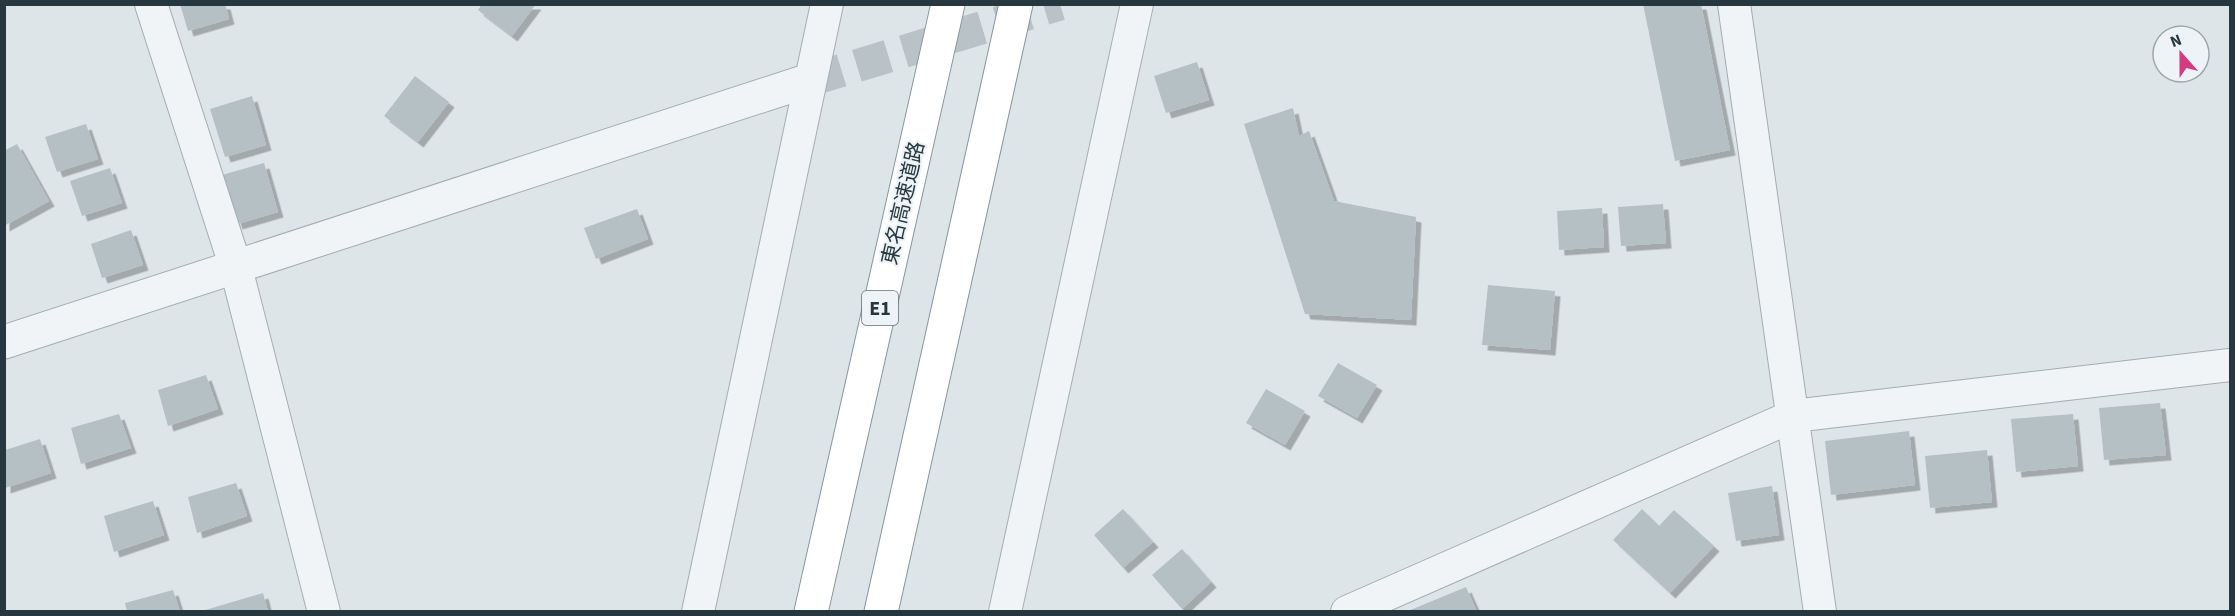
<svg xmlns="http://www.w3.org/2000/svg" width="2235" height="616" font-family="'Source Sans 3','Noto Sans JP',sans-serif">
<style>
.building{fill:#b5c0c5;filter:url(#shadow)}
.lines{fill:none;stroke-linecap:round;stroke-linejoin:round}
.tertiary-tunnel{stroke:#b9c2c6;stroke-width:33;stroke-dasharray:33 16;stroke-linecap:butt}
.minor-casing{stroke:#a3adb2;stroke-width:34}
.tertiary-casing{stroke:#a3adb2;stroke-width:35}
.motorway-casing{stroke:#84979f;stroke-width:35}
.minor{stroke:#f1f4f6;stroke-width:32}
.tertiary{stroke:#f1f4f6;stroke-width:33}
.motorway{stroke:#fff;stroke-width:33}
.labels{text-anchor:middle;stroke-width:4.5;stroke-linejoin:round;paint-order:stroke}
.shield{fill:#edf3f6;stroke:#626f76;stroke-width:1.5}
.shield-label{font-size:20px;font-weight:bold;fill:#26373f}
.street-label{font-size:21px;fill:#26373f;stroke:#edf3f6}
</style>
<defs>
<filter id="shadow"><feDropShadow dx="5.5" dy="5.5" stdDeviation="0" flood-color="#0004"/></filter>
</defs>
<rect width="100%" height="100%" fill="#dee5e8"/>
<path class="building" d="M180,4h45l4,15 -41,12z
M482,4h54l-24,32 -34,-26z
M1643,4h58l29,146 -55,11z
M1197,62l12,38 -43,13 -12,-37z
M415,76l34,26 -31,40 -34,-26z
M252,96l14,49 -41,12 -15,-48z
M1293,108l6,28 10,-5 25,70 82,16 -5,103 -106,-6 -61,-190z
M86,124l12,35 -41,13 -12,-35z
M17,144l32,57 -45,25v-75z
M264,163l14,49 -41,12 -15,-49z
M110,168l12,35 -40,13 -12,-35z
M1663,204l3,39 -45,3 -3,-39z
M1602,208l2,39 -45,3 -2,-39z
M637,209l11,30 -52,20 -12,-31z
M131,230l12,35 -41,13 -11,-34z
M1488,285l67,6 -5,59 -68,-5z
M1338,363l39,22 -20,33 -39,-22z
M206,375l12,34 -50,17 -10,-36z
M1266,389l39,22 -20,34 -39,-22z
M2160,403l6,52 -62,5 -5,-52z
M119,414l12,34 -50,16 -10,-36z
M2073,414l5,52 -62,6 -5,-53z
M1909,431l6,54 -84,10 -6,-54z
M40,439l11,34 -46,15v-38z
M1987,450l5,52 -62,6 -5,-52z
M236,483l11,33 -50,17 -9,-36z
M1772,486l7,49 -43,6 -8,-48z
M153,501l11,34 -50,17 -10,-36z
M1123,509l30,33 -30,26 -29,-33z
M1642,509l17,17 15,-16 40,36 -44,47 -57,-53z
M1182,549l29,33 -29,27 -30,-34z
M1466,587l11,25h-69v-1z
M173,590l7,22h-53l-2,-9z
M263,593l5,19h-66v-1z"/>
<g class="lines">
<path class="tertiary-tunnel" d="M810,80l250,-76"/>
<defs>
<path id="minor" d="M151,4l85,264 88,344
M1734,4l86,608
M698,612l129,-608
M1005,612l132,-608
M1347,612l446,-196 437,-51"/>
<path id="tertiary" d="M4,342l806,-262"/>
<path id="motorway" d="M811,612l137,-608
M881,612l135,-608"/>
</defs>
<use href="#minor" class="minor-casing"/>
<use href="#tertiary" class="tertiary-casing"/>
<use href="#motorway" class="motorway-casing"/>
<use href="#minor" class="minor"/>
<use href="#tertiary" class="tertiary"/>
<use href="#motorway" class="motorway"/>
</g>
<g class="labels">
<rect class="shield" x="862" y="291" width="36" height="34" rx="4.5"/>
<g class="shield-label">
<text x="880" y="315">E1</text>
</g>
<g class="street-label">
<text transform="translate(903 203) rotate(-77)" y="7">東名高速道路</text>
</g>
</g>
<rect width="2235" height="616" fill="none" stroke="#26373f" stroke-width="12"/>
<g transform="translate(2181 54) rotate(339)"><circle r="28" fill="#edf3f6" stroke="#9da8ad" stroke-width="1.5"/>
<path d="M0-4.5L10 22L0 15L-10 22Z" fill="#d43c7f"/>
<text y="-9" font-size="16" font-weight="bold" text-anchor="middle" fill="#26373f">N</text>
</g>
</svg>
